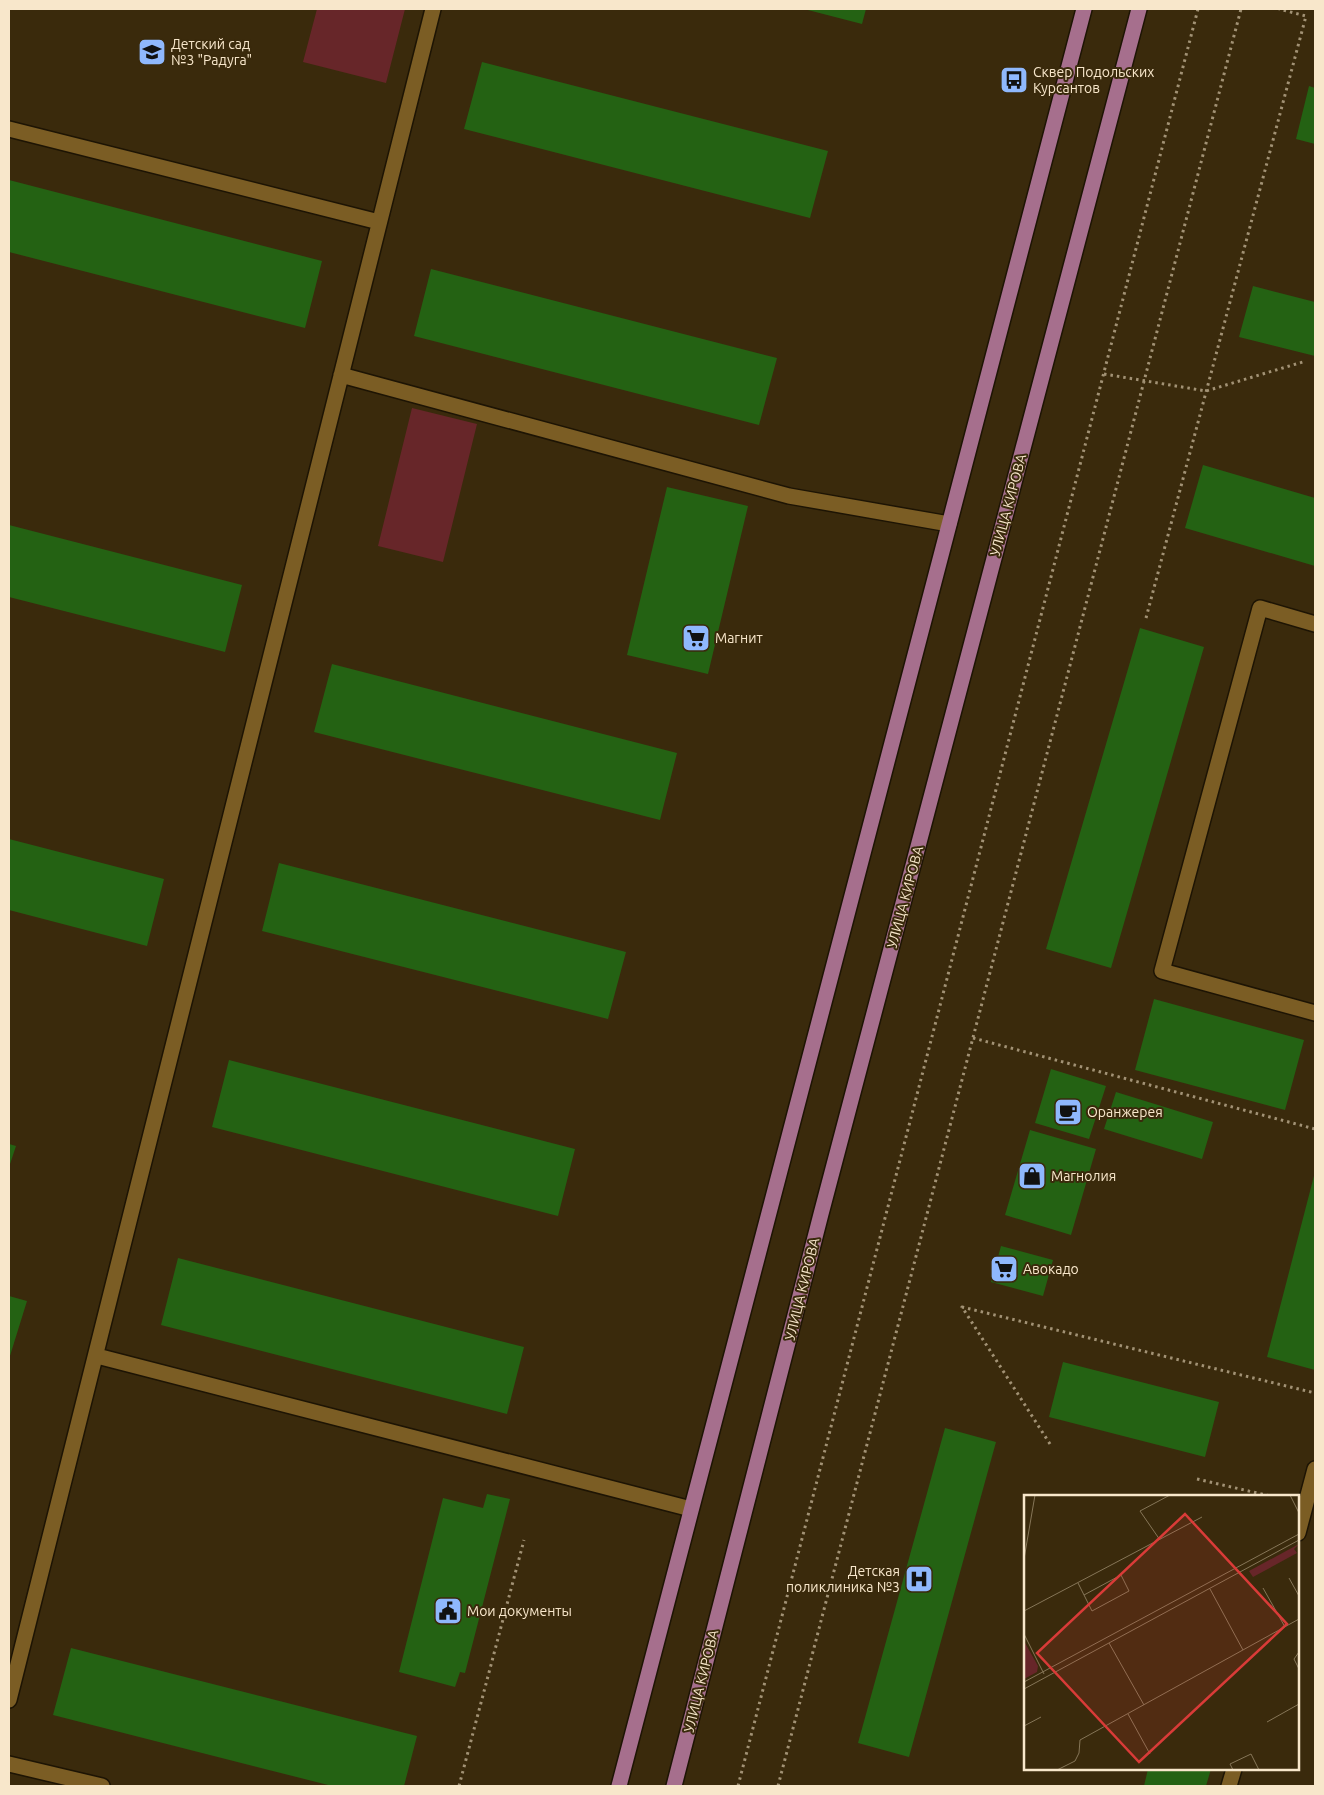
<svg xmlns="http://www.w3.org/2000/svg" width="1324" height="1795" font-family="Ubuntu,sans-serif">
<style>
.green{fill:#672629}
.building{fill:#246213}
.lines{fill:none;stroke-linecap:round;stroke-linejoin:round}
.service-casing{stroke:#1d1404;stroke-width:18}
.minor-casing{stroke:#1d1404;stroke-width:18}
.primary-casing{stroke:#1d1404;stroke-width:18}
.path{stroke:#a29275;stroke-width:3;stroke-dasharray:2.5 4;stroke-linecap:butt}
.service{stroke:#7b5d24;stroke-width:15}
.minor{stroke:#7b5d24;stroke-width:15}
.primary{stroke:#a66f8d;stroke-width:15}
.labels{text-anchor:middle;stroke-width:4;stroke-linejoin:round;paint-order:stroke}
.poi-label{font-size:14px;fill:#f8e7cb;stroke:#3a2a0c;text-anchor:start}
.street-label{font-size:14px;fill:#f8e7cb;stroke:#3a2a0c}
.inset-road{fill:none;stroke:#867658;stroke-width:1}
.view{fill:#d93b38;fill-opacity:0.15;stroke:#d93b38;stroke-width:2.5}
.inset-edge{fill:none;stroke:#f8e7cb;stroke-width:2.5}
</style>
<rect width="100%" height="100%" fill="#3a2a0c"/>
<path class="green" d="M317,9h88l-19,74 -83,-21z
M412,408l65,16 -34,138 -65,-16z"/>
<path class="building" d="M804,9h62l-4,15z
M482,62l346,89 -18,67 -346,-89z
M1309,86l6,2v56l-19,-5z
M9,180l313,81 -17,67 -296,-76z
M431,269l346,89 -18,67 -345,-89z
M1253,286l62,16v54l-76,-19z
M1203,465l112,33v68l-130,-38z
M667,487l81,19 -40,168 -81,-19z
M9,525l233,60 -17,67 -216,-55z
M1140,628l64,19 -93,321 -65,-19z
M332,664l345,89 -17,67 -346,-88z
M9,839l155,40 -17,67 -138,-36z
M279,863l347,89 -18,67 -346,-88z
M1154,999l150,41 -19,70 -150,-40z
M229,1060l346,89 -17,67 -346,-89z
M1051,1069l55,17 -17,53 -54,-16z
M1116,1092l97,30 -11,37 -98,-30z
M1030,1130l66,19 -25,86 -66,-20z
M9,1144l7,2 -7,21z
M1315,1172v198l-48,-13z
M1001,1246l52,14 -10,36 -52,-14z
M178,1258l346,89 -17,67 -346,-89z
M9,1296l18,5 -18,58z
M1063,1362l156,40 -14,55 -156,-40z
M945,1428l51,14 -87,315 -51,-14z
M487,1494l23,5 -45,174 -5,-1 -5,15 -56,-15 44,-174 40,10z
M71,1648l346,88 -13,50h-72l-279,-71z
M1148,1769h63l-5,17h-62z"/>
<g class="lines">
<defs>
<path id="service" d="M9,129l370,93
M341,375l448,121 160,28
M1315,624l-55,-16 -98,363 153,42
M97,1356l594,153
M9,1700l424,-1691
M9,1764l93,22"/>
<path id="minor" d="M1298,1533l17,-64
M1229,1786l5,-17"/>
<path id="primary" d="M619,1786l465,-1777
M674,1786l147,-572 318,-1205"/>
</defs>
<use href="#service" class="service-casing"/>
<use href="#minor" class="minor-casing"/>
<use href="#primary" class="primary-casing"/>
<path class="path" d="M1104,374l102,17 100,-30
M1146,618l160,-602 -27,-7
M973,1038l342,91
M1050,1444l-88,-137 353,86
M1197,1479l73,17
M459,1786l65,-246
M738,1786l460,-1777
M778,1786l463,-1777"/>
<use href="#service" class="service"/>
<use href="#minor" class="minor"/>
<use href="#primary" class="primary"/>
</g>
<defs>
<symbol id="school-square" viewBox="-11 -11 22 22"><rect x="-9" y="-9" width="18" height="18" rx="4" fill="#8fb8fd" stroke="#3a2a0c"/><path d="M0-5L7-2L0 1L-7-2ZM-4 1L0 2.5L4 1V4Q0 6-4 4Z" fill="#111"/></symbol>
<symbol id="bus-square" viewBox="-11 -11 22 22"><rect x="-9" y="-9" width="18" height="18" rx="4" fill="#8fb8fd" stroke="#3a2a0c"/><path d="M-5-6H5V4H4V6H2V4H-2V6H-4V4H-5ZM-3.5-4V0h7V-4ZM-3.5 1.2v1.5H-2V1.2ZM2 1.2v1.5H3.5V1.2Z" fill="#111"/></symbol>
<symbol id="supermarket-square" viewBox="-11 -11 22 22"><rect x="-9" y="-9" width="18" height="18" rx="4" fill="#8fb8fd" stroke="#3a2a0c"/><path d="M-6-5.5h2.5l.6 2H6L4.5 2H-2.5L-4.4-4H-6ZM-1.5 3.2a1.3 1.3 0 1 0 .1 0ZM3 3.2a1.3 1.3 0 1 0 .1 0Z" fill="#111"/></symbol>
<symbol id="cafe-square" viewBox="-11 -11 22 22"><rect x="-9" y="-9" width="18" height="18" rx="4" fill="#8fb8fd" stroke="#3a2a0c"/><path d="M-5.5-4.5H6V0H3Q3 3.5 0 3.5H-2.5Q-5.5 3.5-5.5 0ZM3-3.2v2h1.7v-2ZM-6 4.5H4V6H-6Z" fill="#111"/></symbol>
<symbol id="shop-square" viewBox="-11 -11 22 22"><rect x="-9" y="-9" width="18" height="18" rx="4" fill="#8fb8fd" stroke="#3a2a0c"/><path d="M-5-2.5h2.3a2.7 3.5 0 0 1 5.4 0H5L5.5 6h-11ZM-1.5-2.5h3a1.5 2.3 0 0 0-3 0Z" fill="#111"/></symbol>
<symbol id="hospital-square" viewBox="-11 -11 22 22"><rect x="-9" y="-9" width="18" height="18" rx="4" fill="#8fb8fd" stroke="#3a2a0c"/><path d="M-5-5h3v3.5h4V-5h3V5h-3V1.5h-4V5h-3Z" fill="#111"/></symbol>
<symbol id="civic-square" viewBox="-11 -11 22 22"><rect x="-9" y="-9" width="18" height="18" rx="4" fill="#8fb8fd" stroke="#3a2a0c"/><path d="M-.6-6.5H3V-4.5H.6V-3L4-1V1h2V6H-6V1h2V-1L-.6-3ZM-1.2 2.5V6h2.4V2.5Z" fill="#111"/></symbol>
</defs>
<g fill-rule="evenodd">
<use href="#school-square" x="136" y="36" width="32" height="32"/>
<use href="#bus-square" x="998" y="64" width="32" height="32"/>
<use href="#supermarket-square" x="680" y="622" width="32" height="32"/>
<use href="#cafe-square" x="1052" y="1096" width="32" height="32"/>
<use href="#shop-square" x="1016" y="1160" width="32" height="32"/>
<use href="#supermarket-square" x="988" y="1253" width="32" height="32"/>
<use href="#hospital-square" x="903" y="1563" width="32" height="32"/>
<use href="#civic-square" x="432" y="1595" width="32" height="32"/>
</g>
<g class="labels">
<g class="poi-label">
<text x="171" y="49">Детский сад<tspan x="171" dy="16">№3 "Радуга"</tspan></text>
<text x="1033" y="77">Сквер Подольских<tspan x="1033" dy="16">Курсантов</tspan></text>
<text x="715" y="643">Магнит</text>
<text x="1087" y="1117">Оранжерея</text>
<text x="1051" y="1181">Магнолия</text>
<text x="1023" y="1274">Авокадо</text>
<text x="900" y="1576" text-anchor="end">Детская<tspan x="900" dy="16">поликлиника №3</tspan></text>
<text x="467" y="1616">Мои документы</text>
</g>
<g class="street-label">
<text transform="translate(1008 505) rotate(-75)" y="5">УЛИЦА КИРОВА</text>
<text transform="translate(905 897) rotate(-75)" y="5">УЛИЦА КИРОВА</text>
<text transform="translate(802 1289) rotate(-76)" y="5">УЛИЦА КИРОВА</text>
<text transform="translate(701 1681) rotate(-76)" y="5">УЛИЦА КИРОВА</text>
</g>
</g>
<g transform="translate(1024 1495)">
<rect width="275" height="275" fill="#3a2a0c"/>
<path d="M275,49l-5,5 3,4 -44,24 -4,-6zM0,146l14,25 -1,6 -13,7z" fill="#672629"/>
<path class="inset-road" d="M266,0l9,18M136,45l-20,-29 30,-16M0,64l11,-64M265,83l10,18M54,88l14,28 37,-20 -8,-16 -37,20M239,93l22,39M186,94l33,61M0,116l178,-94M0,139l20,40M85,148l35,62M275,157l-5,7 5,10M0,187l275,-148M0,194l275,-149M104,219l22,40M243,227l32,-18M0,231l17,-9M33,275l18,-9 4,-8 1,-13 219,-121M209,275l-3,-6 21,-10 8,16"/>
<path class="view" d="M161,19l102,110 -148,138 -102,-109z"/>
<rect width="275" height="275" class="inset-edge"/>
</g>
<rect width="1324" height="1795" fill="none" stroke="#f8e7cb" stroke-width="20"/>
</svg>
